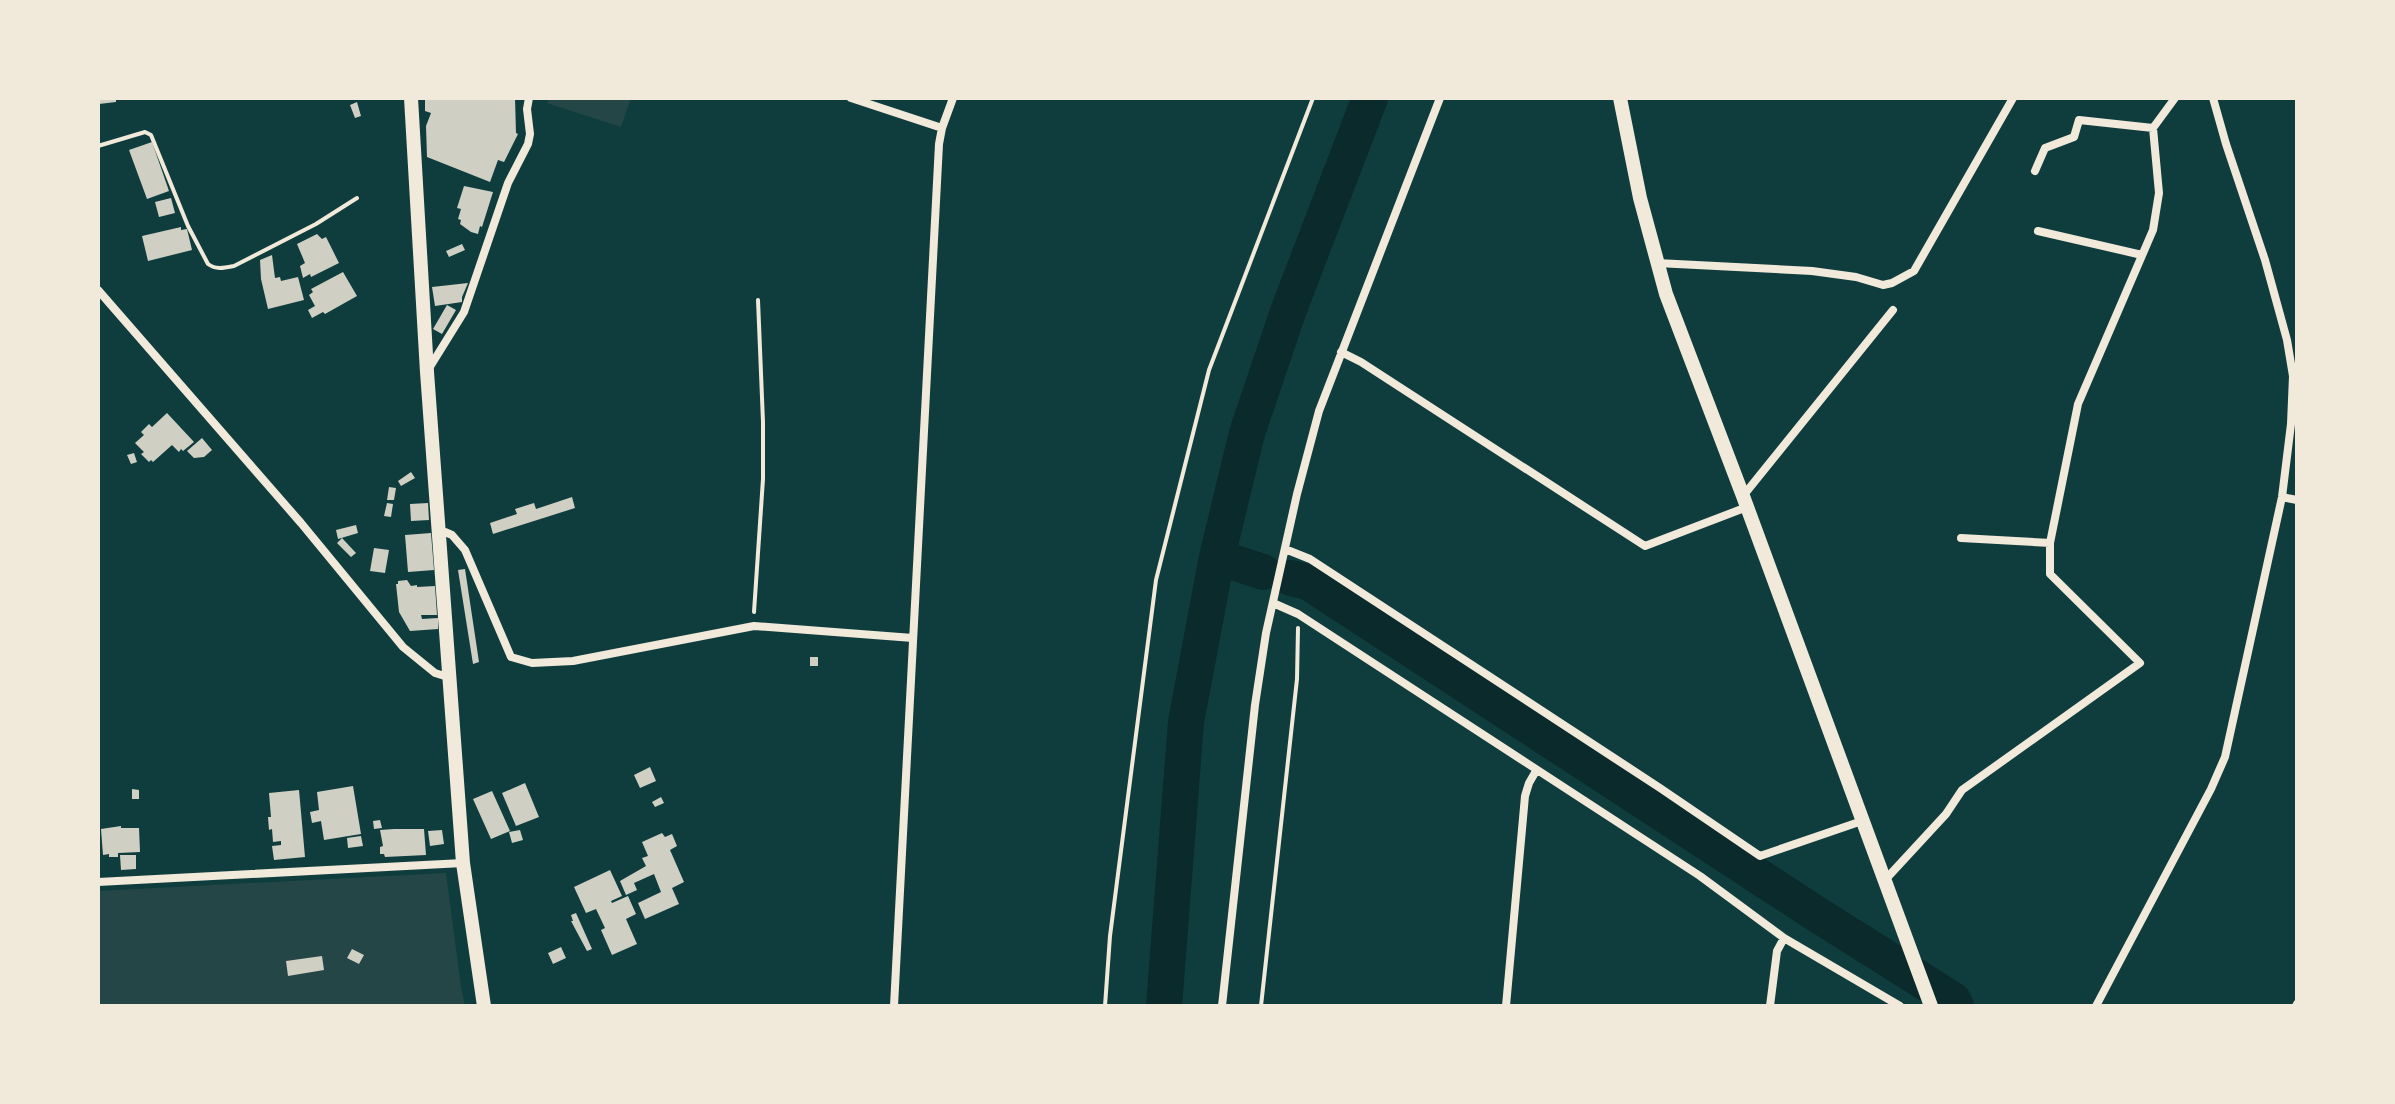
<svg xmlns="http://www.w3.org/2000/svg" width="2395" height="1104" font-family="'Open Sans',sans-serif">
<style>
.green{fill:#244646}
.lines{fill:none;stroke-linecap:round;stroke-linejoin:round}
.river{stroke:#0a2a2b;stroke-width:36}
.building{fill:#cfcfc3}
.path{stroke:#f1e9da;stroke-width:4}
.minor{stroke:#f1e9da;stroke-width:8}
.tertiary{stroke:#f1e9da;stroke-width:14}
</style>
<rect width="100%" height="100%" fill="#0f3d3e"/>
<path class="green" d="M549,98h82l-10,29 -74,-24z
M446,873l15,114 4,19h-367v-115z"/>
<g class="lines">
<path class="river" d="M1217,557l46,15
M1291,578l17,4 510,333 135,85 3,6
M1164,1006l22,-284 31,-165 30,-124 42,-124 81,-211"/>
</g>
<path class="building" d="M98,98h18v4l-17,2z
M425,98h90l1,35 2,1 -14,28 -6,-2 -8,22 -63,-25 -1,-31 5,-13 -6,-2z
M357,102l4,14 -6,2 -5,-13z
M152,142l17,49 -22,8 -18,-49z
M464,186l29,6 -11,35 -2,-1 -2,8 -7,-2 -11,-8 1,-4 -3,-1 3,-10 -4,-1z
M171,198l4,15 -16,4 -4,-15z
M181,227v3l6,-1 5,21 -44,11 -6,-25z
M317,234l5,5 4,-2 13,26 -28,14 -1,-3 -7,4 -3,-12 5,-3 -8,-19z
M462,244l3,6 -16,7 -3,-6z
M272,255l3,23 5,-1 1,4 17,-4 6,23 -36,9 -7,-30 -1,-19z
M343,272l14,24 -32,18 -2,-2 -11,6 -4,-8 7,-4 -6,-11 4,-3 -2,-3z
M468,283l-6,14v5l-27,4 -3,-19z
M447,305l9,5 -14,24 -9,-5z
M167,413l27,29 -11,9 -2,-2 -2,3 -7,-7 -19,17 -2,-2 -2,2 -8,-8 3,-2 -9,-9 9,-8 -3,-3 8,-8 3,3z
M202,438l10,12 -8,7 -10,1 -7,-7z
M134,453l3,9 -6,2 -4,-9z
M411,472l4,6 -14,8 -3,-5z
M389,487l7,1 -2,12h-7z
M572,497l3,11 -82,26 -3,-11 27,-9 -2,-5 19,-6 2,6z
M387,503l6,1 -2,13 -7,-1z
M428,503l1,17 -18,1 -1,-17z
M356,525l2,8 -20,6 -2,-9z
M431,533l3,37 -26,2 -3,-37z
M342,538l14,15 -5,4 -14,-14z
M374,548l15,2 -4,23 -15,-2z
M465,569l14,93 -6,2 -15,-94z
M407,580l4,6 6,-1v2l18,-1 2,29h-16l1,4 16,-1v11l-28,2 -11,-19 -3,-28h2v-3z
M810,657h8v9h-8z
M650,767l6,14 -16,7 -6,-13z
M525,783l14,34 -23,9 -14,-33z
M353,786l8,48 -37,6 -3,-19 -9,2 -2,-11 9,-2 -2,-18z
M132,789l7,1v9h-7z
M299,790l6,67 -31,3 -2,-14 9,-1v-4l-8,1 -1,-13 -3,1 -1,-13h3l-2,-24z
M492,791l18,40 -19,8 -18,-40z
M661,797l3,6 -9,4 -3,-5z
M380,820l2,8 -8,1 -1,-8z
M121,826v2h18l1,24 -22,1v4h-9v-3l-6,1 -2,-26z
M394,829h30l2,26 -41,2 -1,-3h-4v-7l3,-1 -3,-16z
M442,830l2,14 -14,2 -2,-15z
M520,830l3,10 -11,3 -3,-11z
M662,833l3,4 7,-3 5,12 -7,4 14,32 -12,6 7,16 -34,15 -7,-16 23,-11 -7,-18 -20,9 3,7 -11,5 -6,-14 26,-15 -4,-8 6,-2 -6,-14z
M361,836l2,10 -15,2 -1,-10z
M120,855h16v14l-15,1z
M610,870l12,26 -11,5 1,2 16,-7 8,18 -10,5 11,25 -25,11 -11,-25 4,-2 -9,-19 -10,4 -12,-26z
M576,913l16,36 -5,2 -16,-30h2l-2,-6z
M561,947l5,11 -13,6 -5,-11z
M352,949l12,6 -5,9 -12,-6z
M322,956l2,14 -36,6 -2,-15z"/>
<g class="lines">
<path class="path" d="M98,146l47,-14 6,3 37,91 20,38c8,6 16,4 26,2l82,-42 41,-26
M754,612l9,-133v-57l-5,-122
M1105,1006l5,-70 46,-356 53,-210 104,-272
M1261,1006l36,-327 1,-51"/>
<path class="minor" d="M851,98l91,30
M2035,171l10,-23 29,-11 5,-17 74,8 22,-30
M2038,231l104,24
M1657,263l155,8 44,6 27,8 9,-2 22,-12 99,-173
M98,290l203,233 102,124 32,26 13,4
M1341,352l20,10 284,184 102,-39
M428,370l36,-58 44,-129 20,-39 2,-10 -3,-25 2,-11
M1743,496l150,-186
M2282,497l15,3
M439,533l6,-1 7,3 13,15 46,107 21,6 41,-2 181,-35 159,12
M1961,538l89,5
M1285,549l25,10 350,229 100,68 102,-35
M1273,603l25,11 402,262 84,62 116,68
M1885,880l61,-66 16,-24 178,-127 -90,-89v-31l28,-139 75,-174 6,-37 -6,-65
M98,882l365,-19
M894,1006l45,-862 3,-16 11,-30
M1222,1006l33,-301 11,-72 31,-139 22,-83 121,-313
M1506,1006l19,-210 4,-13 7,-12
M1770,1006l7,-55 7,-13
M2096,1006l115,-217 14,-32 57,-260 9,-73 2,-48 -6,-36 -22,-80 -39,-116 -13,-46
M2296,1006l1,-2"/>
<path class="tertiary" d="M411,98l16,274 36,491 21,143
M1620,98l20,100 26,96 77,202 188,510"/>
</g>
<rect width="2395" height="1104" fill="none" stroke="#f1e9da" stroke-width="200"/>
</svg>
